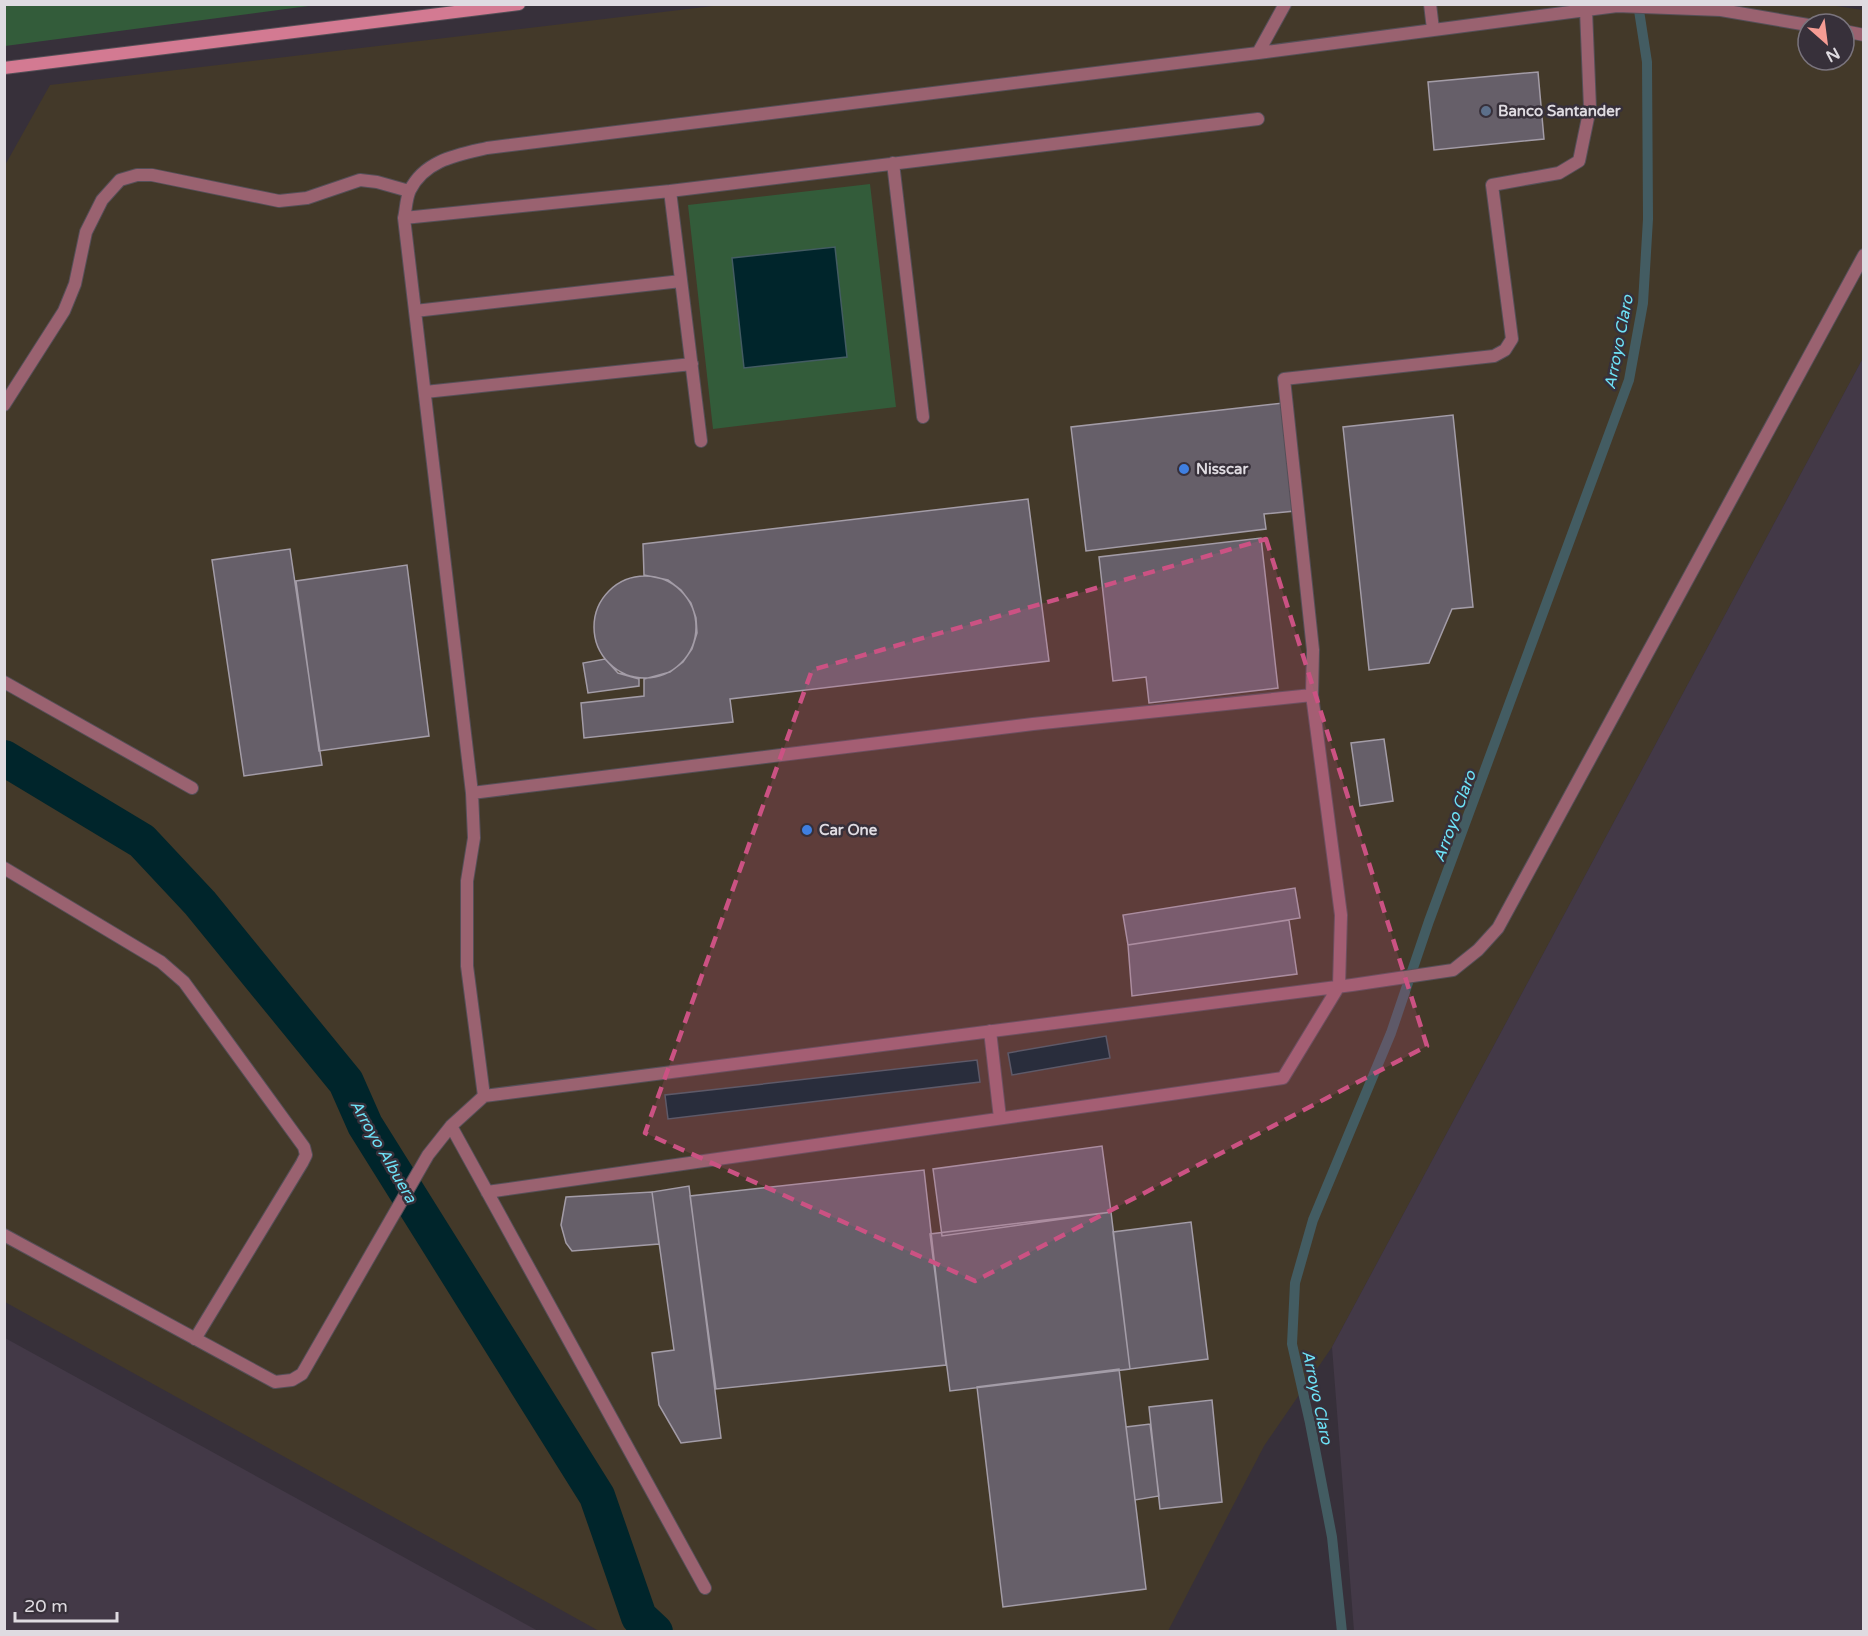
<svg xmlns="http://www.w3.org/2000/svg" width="1868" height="1636" font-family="'Varela Round',sans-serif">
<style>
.commercial{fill:#433929;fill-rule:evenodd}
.built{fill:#433947}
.green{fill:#335c3a}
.water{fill:#00252b;stroke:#435c62;stroke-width:1.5}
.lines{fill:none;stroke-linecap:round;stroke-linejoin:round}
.stream{stroke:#435c62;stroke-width:10}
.canal{stroke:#00252b;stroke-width:36}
.building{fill:#665f69;stroke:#a39ca7;stroke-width:1.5}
.lane-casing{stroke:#554f58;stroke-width:14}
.secondary-casing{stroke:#554f58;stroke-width:14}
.lane{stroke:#9a6270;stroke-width:12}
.secondary{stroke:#d37a92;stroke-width:12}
.marked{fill:#cb5283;fill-opacity:0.2;stroke:#cb5283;stroke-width:4.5;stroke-dasharray:12 8;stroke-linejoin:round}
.service-dot{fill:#5c6f8a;stroke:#37303a;stroke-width:2}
.shop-dot{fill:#3f7fe0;stroke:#37303a;stroke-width:2}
.labels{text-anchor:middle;stroke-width:5;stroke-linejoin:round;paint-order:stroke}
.poi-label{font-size:15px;font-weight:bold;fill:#dfdbe1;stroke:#37303a;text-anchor:start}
.water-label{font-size:16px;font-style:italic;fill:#6ee3f8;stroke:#37303a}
</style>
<rect width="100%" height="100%" fill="#37303a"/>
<path class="commercial" d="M730,4h1093l40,6v348l-531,989 -68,99 -96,185h-569l-594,-329 -1,-1135 46,-82zM1808,24h36v36h-36z"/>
<path class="built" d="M1863,358v1273h-509l-22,-284z
M4,1338h1l533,293h-533z"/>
<path class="green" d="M5,4h311v1l-311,41z
M870,184l26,223 -183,22 -25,-224z"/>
<path class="water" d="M835,247l12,110 -103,11 -12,-110z
M1106,1036l4,22 -98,17 -4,-22z
M977,1060l3,22 -312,37 -3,-24z"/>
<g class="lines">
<path class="stream" d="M1342,1632l-10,-95 -22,-114 -18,-79 3,-61 18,-63 78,-187 38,-112 200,-541 14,-77 5,-84 -1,-157 -9,-58"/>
<path class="canal" d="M4,758l138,83 58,62 146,179 19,43 232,371 42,121 16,15"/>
</g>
<path class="building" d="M1538,72l6,67 -110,11 -6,-68z
M1283,403l12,108 -31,3 2,15 -180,22 -15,-124z
M1453,415l20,192 -21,2 -23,54 -60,7 -26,-243z
M1028,499l21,162 -319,38 3,23 -149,16 -3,-35 63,-7v-17l26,-7 13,-10 9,-13 5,-16 -1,-15 -5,-15 -10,-13 -13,-10 -24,-5 -1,-31z
M1261,538l17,150 -129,15 -3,-26 -33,4 -14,-124z
M290,549l32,216 -78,11 -32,-216z
M407,565l22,171 -110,15 -23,-170z
M594 627a51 51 0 1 1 102 0a51 51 0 1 1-102 0Z
M605,659l13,14 21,6v7l-51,7 -5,-30z
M1384,739l9,62 -33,5 -9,-63z
M1295,888l5,30 -172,27 -5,-30z
M1289,920l8,54 -165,22 -4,-51z
M1102,1146l9,66 -169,24 -9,-67z
M924,1170l22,195 -230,24 -26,-193z
M689,1186l32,252 -40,5 -22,-38 -7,-52 22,-3 -22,-158z
M652,1192l7,52 -87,7 -6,-8 -5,-18 5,-28z
M1111,1212l19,157 -180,22 -20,-157z
M1191,1222l17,137 -78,10 -17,-137z
M1119,1369l27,220 -143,18 -26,-220z
M1212,1400l10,102 -62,7 -11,-102z
M1150,1424l9,72 -24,4 -9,-73z"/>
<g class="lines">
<defs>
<path id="lane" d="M1430,4l3,25
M1844,31l20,4
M1258,53l359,-47 104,4 87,15
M893,163l30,254
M670,191l31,250
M404,218l266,-27 588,-72
M415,311l266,-30
M425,392l267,-28
M4,405l60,-94 11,-27 11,-52 16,-32 18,-20 17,-5h15l127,26 28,-3 53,-18 17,2 32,9
M4,682l188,106
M472,793l561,-69 279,-29
M4,868l157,94 23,20 120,165 2,8 -4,8 -107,176
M990,1031l10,87
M484,1096l-17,-130v-85l7,-43 -2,-45 -68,-575c2,-8 2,-20 6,-28 15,-30 47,-35 77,-42l771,-95 27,-49
M451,1126l254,462
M487,1192l796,-114 56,-92 2,-71 -29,-220 1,-45 -29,-271 210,-23 11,-6 7,-11 -20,-154 67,-12 20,-12 11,-53 -4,-98
M4,1235l271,147 17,-2 10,-6 126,-219 23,-29 33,-30 868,-111 101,-15 25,-20 20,-22 366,-673"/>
<path id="secondary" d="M4,68l515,-64"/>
</defs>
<use href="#lane" class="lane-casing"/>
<use href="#secondary" class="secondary-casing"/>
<use href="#lane" class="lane"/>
<use href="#secondary" class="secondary"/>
</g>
<path class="marked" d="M1266,539l161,507 -452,235 -330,-148 167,-463z"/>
<circle class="service-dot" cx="1486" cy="111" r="6"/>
<g class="shop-dot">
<circle cx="1184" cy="469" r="6"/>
<circle cx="807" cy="830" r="6"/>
</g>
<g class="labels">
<g class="poi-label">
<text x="1498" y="116">Banco Santander</text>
<text x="1196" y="474">Nisscar</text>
<text x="819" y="835">Car One</text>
</g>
<g class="water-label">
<text transform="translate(1618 342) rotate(-79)" y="6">Arroyo Claro</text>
<text transform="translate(1454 816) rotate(-70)" y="6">Arroyo Claro</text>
<text transform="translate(384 1151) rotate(60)" y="6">Arroyo Albuera</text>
<text transform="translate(1318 1397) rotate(78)" y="6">Arroyo Claro</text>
</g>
</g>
<rect width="1868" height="1636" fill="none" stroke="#dfdbe1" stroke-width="12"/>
<g transform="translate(1826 42) rotate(152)"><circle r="28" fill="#37303a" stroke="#7a747d" stroke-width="1.5"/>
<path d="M0-4.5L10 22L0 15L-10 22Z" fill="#f59c94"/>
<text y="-9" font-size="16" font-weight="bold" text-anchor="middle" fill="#dfdbe1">N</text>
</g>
<path d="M15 1612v9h102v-9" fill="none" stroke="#dfdbe1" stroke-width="3"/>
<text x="24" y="1612" font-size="18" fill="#dfdbe1" stroke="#37303a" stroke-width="4.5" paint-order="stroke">20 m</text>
</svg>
